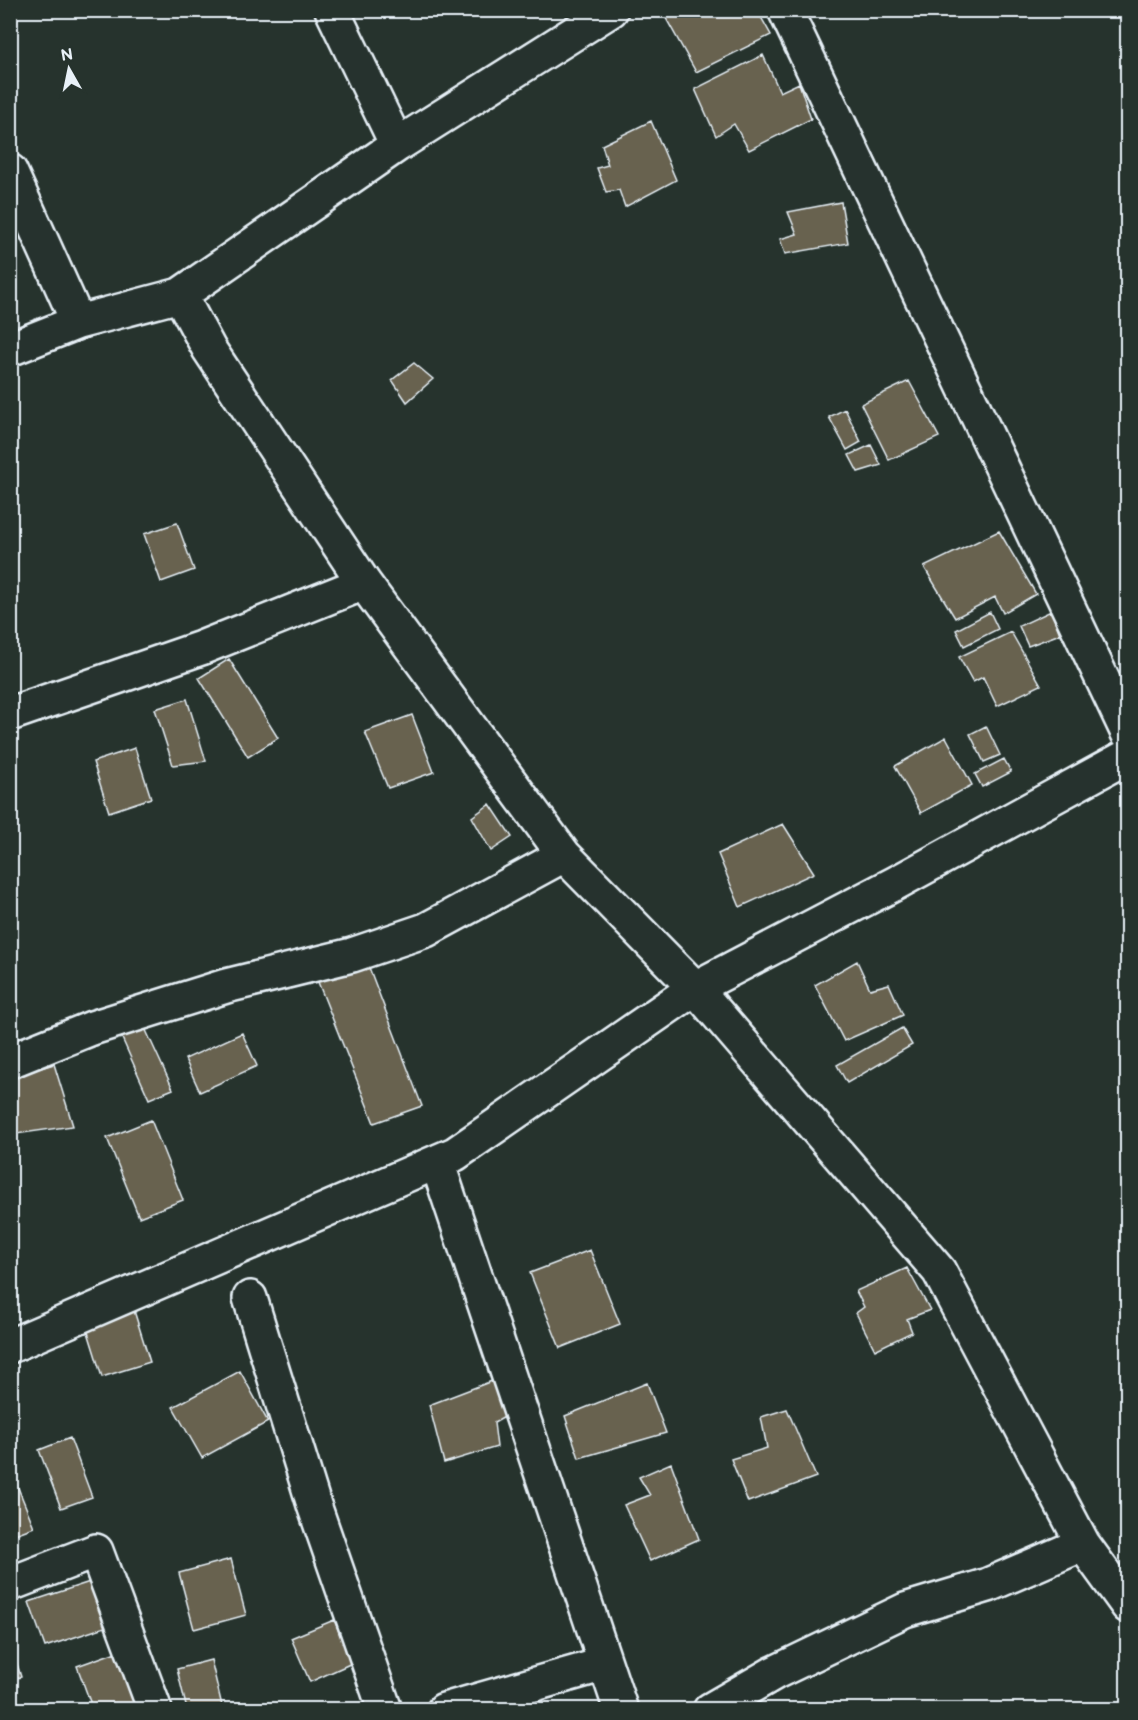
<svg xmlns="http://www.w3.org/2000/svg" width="1138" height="1720" font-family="'Balsamiq Sans',sans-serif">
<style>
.building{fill:#676250;stroke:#e8f1f8;stroke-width:1.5}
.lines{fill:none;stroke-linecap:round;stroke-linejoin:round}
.minor-casing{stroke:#e8f1f8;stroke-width:38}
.minor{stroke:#26332d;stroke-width:33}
</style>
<rect width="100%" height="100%" fill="#26332d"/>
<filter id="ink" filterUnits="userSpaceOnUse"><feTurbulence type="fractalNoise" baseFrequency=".0167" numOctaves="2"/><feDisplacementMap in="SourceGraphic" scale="12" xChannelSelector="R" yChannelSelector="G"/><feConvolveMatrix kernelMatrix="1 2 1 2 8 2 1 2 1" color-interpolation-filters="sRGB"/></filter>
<g filter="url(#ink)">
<path class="building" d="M664,10h93l14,25 -75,37 -34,-61z
M763,55l17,37 19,-9 12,36 -62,31 -15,-26 -18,12 -21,-47z
M651,121l25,59 -51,27 -6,-17 -13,2 -9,-24 11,-3 -6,-20z
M841,202l7,41 -63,11 -5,-15 17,-5 -9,-22z
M414,363l19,16 -26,23 -15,-22z
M909,381l30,56 -50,23 -28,-56z
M845,409l16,33 -14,8 -18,-33z
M871,445l10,20 -23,7 -9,-17z
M177,523l17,47 -33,12 -17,-48z
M999,531l37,63 -33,19 -8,-16 -40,21 -31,-51z
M1051,611l9,23 -32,12 -9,-20z
M990,612l8,17 -34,17 -8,-16z
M1011,632l30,53 -44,21 -14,-29 -10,5 -14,-25z
M229,659l49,79 -30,19 -49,-79z
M187,699l19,62 -33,4 -18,-56z
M412,715l22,57 -46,16 -23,-56z
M986,726l14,29 -16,7 -14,-28z
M946,737l26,48 -51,28 -26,-47z
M135,748l16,50 -42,14 -16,-50z
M1004,759l7,13 -29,15 -7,-13z
M490,804l22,33 -21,14 -19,-34z
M783,824l31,49 -74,34 -22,-53z
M365,957l57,149 -48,17 -58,-146z
M857,961l13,28 19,-5 14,31 -59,26 -29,-56z
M144,1026l29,63 -24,10 -28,-63z
M902,1028l10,17 -65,38 -10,-18z
M242,1033l15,33 -57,26 -15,-33z
M54,1064l19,62 -57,8 -6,-18v-39z
M151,1120l32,80 -44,17 -32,-79z
M590,1250l30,74 -60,24 -30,-75z
M907,1268l23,42 -23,9 5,13 -37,18 -19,-37 8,-6 -8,-16z
M131,1301l19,61 -48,15 -19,-61z
M240,1371l28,51 -66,36 -29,-51z
M492,1381l18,33 -16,9 3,24 -53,16 -15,-58z
M647,1383l19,50 -87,25 -14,-42z
M787,1409l29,68 -68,25 -17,-43 36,-11 -6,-31z
M70,1438l22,59 -31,11 -22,-58z
M671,1463l28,76 -49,22 -26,-56 26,-10 -11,-18z
M10,1468l24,59 -24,9z
M231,1559l15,56 -52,14 -15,-56z
M102,1578l15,45 -72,24 -16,-45z
M334,1620l18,43 -42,19 -19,-44z
M10,1641l11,36 -11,3z
M119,1651l19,54 -13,5h-32l-16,-44z
M211,1660l12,50h-36l-10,-41z"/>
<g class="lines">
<defs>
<path id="minor" d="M332,10l65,135
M785,10l343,723
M10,171l68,151
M180,295l29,54 155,234 200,272 131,133 244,283 144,273 45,62
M10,349l68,-27 102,-27 217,-150 214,-135
M10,714l191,-66 163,-65
M10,1061l82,-33 134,-42 126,-31 74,-25 138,-75
M437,1162l184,548
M250,1298l64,207 71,205
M10,1346l445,-192 240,-166 201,-105 232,-127
M10,1584l86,-33 59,159
M444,1710l161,-46
M710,1710l64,-37 131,-63 83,-25 95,-41"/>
</defs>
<use href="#minor" class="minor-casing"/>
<use href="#minor" class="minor"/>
</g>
</g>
<rect width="1138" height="1720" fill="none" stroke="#26332d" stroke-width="36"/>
<rect x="18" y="18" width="1102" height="1684" fill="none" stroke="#e8f1f8" stroke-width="2" filter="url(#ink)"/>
<g transform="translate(69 69) rotate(351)" stroke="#26332d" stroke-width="4.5" paint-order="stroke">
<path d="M0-4.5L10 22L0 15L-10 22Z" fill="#e8f1f8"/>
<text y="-9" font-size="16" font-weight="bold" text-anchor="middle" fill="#e8f1f8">N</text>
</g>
</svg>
